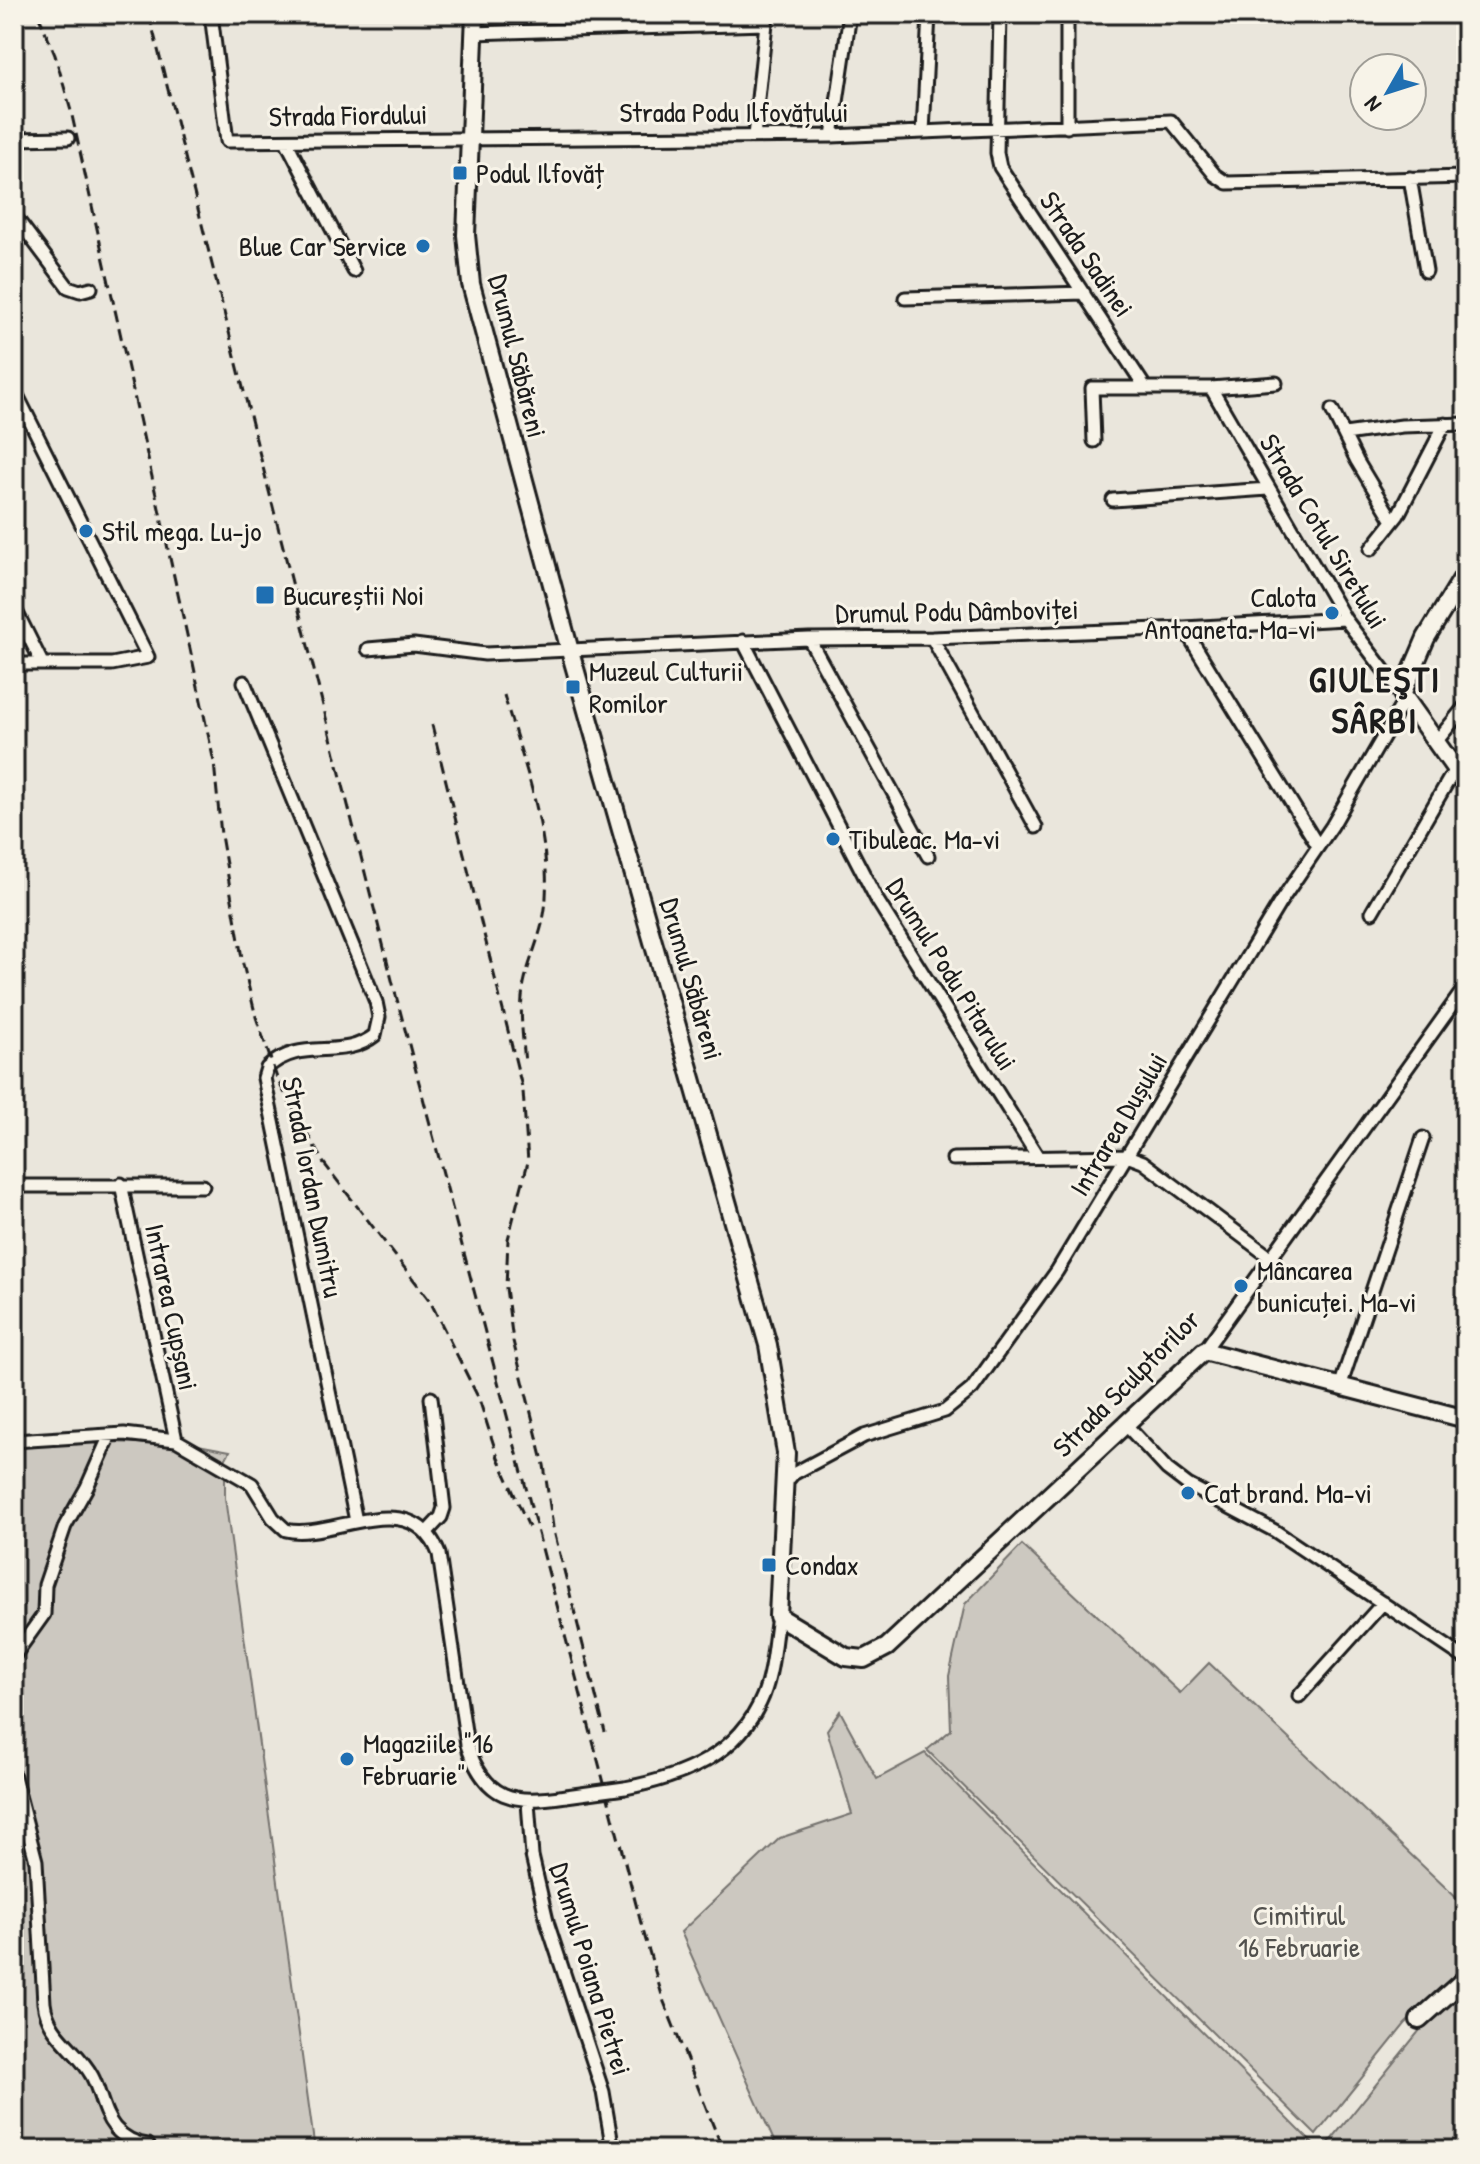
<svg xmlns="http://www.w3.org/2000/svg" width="1480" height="2164" font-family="'Patrick Hand',sans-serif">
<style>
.green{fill:#ccc8c0;stroke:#74726e;stroke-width:2}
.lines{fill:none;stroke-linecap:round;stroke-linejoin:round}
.street-casing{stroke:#1c1c1c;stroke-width:17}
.secondary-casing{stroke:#1c1c1c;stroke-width:22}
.street{stroke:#f7f3e8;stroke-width:11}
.secondary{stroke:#f7f3e8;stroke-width:16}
.rail{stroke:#1c1c1c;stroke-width:3;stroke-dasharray:12 6;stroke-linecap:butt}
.street-bridge-casing{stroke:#1c1c1c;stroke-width:17;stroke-linecap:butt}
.street-bridge{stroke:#f7f3e8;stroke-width:11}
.poi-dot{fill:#1f6fb2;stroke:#f7f3e8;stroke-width:3}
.labels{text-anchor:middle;stroke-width:6;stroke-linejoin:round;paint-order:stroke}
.street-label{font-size:28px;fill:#1c1c1c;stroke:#f7f3e8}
.poi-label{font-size:28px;fill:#1c1c1c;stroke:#f7f3e8;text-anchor:start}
.park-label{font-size:28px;fill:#51504d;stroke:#f7f3e8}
.district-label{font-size:36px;font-weight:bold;letter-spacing:2px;fill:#1c1c1c;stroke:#f7f3e8}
</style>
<rect width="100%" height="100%" fill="#eae6dc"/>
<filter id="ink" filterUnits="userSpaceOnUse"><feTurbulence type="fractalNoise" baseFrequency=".0125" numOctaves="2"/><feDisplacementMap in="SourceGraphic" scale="16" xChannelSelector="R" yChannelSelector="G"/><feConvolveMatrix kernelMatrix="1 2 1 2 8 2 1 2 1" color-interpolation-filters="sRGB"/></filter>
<g filter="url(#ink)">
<path class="green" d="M109,1442l89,3 32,6 -5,9v38l90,652h-301v-706z
M1022,1545l158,148 29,-30 257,244v58l-61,59 -89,111 -389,-385 24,-20 -2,-54 16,-72z
M840,1711l37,68 48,-26 394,397h-541l-97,-218 99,-94 72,-24 -25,-84z
M1466,1990v160h-143l101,-125z"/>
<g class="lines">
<defs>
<path id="street" d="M211,14l16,127 605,-5 339,-15 44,54 12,8 239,-6
M1000,14l-3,139 3,14 145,220
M1067,14v113
M474,33l291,-9
M923,132l6,-118
M754,136l13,-122
M832,136l18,-122
M14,139l54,-1
M286,141l68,130
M1410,178l16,93
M14,215l54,72 12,4 11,-3
M905,298l179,-5
M1211,388l134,231 57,75
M14,389l134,268 -36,7h-98
M1332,410l25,51 36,60
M1345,434l57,-8 64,-2
M1094,441l-2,-53h119l65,-5
M1113,500l155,-11
M1371,549l27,-34 47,-91
M14,607l28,56
M1184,628l134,218
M932,638l104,189
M809,639l119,217
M743,641l134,259 161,257
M368,649l46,-4 71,9 324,-15 123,-1 252,-10 161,-9
M244,682l132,320 3,15 -4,18c-34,27 -74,1 -108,33l-3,10 92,443
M1436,742l30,-37
M1372,912l83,-143
M953,1159l174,-3 16,6 128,96
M121,1184l55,256
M14,1186h189
M1204,1351l262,-365
M1341,1384l82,-246
M1125,1424l42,45 21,16 87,46 191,128
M14,1441l110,-7 52,6 76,44 21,34 13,12c45,11 126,-47 153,24l28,191c19,56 46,59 99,51
M787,1481l6,-7 71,-38 81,-25 27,-22 85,-118 222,-367 53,-78 73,-127
M427,1532l14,-15 3,-9 -13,-110
M14,1656l30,-42 1,-29 20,-59 22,-39 23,-52
M1299,1696l84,-93
M14,1776l22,85 8,142c4,33 33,45 48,73 9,17 10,36 23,52 9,10 20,16 33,17
M625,1788c58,-11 114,-33 138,-92 10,-25 11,-54 15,-80
M528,1802l4,54 16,69 55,167 10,58"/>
<path id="secondary" d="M475,14l-9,221 5,49 99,367 198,694 18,108 -8,163 68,41 18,2 23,-12 317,-296 262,68
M1466,572l-40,66 -24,56 64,90
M1419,2020l47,-42"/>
</defs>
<use href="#street" class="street-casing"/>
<use href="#secondary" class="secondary-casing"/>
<use href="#street" class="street"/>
<use href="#secondary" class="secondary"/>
<path class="rail" d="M38,14l17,41 16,56 118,533 25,118 7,73 22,129 13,53 22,64 45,81 107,139 49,98 19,59 31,69
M149,14l244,970 249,943 22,75 59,148
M504,695c18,64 46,134 42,202 -1,30 -14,54 -21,82 -7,28 -2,57 0,85
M432,725l91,366 5,71 -20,77 -2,49 7,53 31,124 9,62 52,205"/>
<defs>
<path id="street-bridge" d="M566,1796l59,-8"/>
</defs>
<use href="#street-bridge" class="street-bridge-casing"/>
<use href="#street-bridge" class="street-bridge"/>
</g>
</g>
<g class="poi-dot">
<rect x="452" y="165" width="16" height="16" rx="4"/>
<circle cx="423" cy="246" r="8"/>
<circle cx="86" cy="531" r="8"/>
<rect x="255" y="585" width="20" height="20" rx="4"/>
<circle cx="1332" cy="613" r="8"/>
<rect x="565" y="679" width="16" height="16" rx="4"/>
<circle cx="833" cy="839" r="8"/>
<circle cx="1241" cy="1286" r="8"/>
<circle cx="1188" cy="1493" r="8"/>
<rect x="761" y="1557" width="16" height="16" rx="4"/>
<circle cx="347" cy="1759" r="8"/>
</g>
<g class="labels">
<g class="street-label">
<text x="734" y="122">Strada Podu Ilfovățului</text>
<text transform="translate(348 115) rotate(-1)" y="10">Strada Fiordului</text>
<text transform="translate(1087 254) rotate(56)" y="10">Strada Sadinei</text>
<text transform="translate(518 356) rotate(76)" y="10">Drumul Săbăreni</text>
<text transform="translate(1324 531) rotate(59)" y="10">Strada Cotul Siretului</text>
<text transform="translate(957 611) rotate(-1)" y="10">Drumul Podu Dâmboviței</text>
<text transform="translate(952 974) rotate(58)" y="10">Drumul Podu Pitarului</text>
<text transform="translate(692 979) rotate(74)" y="10">Drumul Săbăreni</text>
<text transform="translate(1118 1124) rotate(-59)" y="10">Intrarea Dușului</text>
<text transform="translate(313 1187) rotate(79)" y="10">Strada Iordan Dumitru</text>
<text transform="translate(172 1307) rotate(78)" y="10">Intrarea Cupșani</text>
<text transform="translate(1126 1383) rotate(-45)" y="10">Strada Sculptorilor</text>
<text transform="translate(591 1969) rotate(73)" y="10">Drumul Poiana Pietrei</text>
</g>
<g class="poi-label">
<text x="476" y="183">Podul Ilfovăț</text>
<text x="407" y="256" text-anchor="end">Blue Car Service</text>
<text x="102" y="541">Stil mega. Lu-jo</text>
<text x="283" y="605">Bucureștii Noi</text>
<text x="1316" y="607" text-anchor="end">Calota<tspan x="1316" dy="32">Antoaneta. Ma-vi</tspan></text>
<text x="589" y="681">Muzeul Culturii<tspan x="589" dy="32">Romilor</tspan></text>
<text x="849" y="849">Tibuleac. Ma-vi</text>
<text x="1257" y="1280">Mâncarea<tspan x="1257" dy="32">bunicuței. Ma-vi</tspan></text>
<text x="1204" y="1503">Cat brand. Ma-vi</text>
<text x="785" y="1575">Condax</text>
<text x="363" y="1753">Magaziile "16<tspan x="363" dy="32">Februarie"</tspan></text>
</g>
<g class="park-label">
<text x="1299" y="1925">Cimitirul<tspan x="1299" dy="32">16 Februarie</tspan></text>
</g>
<g class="district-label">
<text x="1375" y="692">GIULEŞTI<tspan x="1375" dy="41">SÂRBI</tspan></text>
</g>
</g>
<rect width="1480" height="2164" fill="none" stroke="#f7f3e8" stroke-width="48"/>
<rect x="24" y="24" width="1432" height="2116" fill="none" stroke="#1c1c1c" stroke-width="3" filter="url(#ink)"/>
<g transform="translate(1388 92) rotate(231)"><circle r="38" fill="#f7f3e8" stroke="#9f9d96" stroke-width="2"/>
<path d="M0-6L14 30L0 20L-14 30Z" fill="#1f6fb2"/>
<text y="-12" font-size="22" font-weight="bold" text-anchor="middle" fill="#1c1c1c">N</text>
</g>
</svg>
